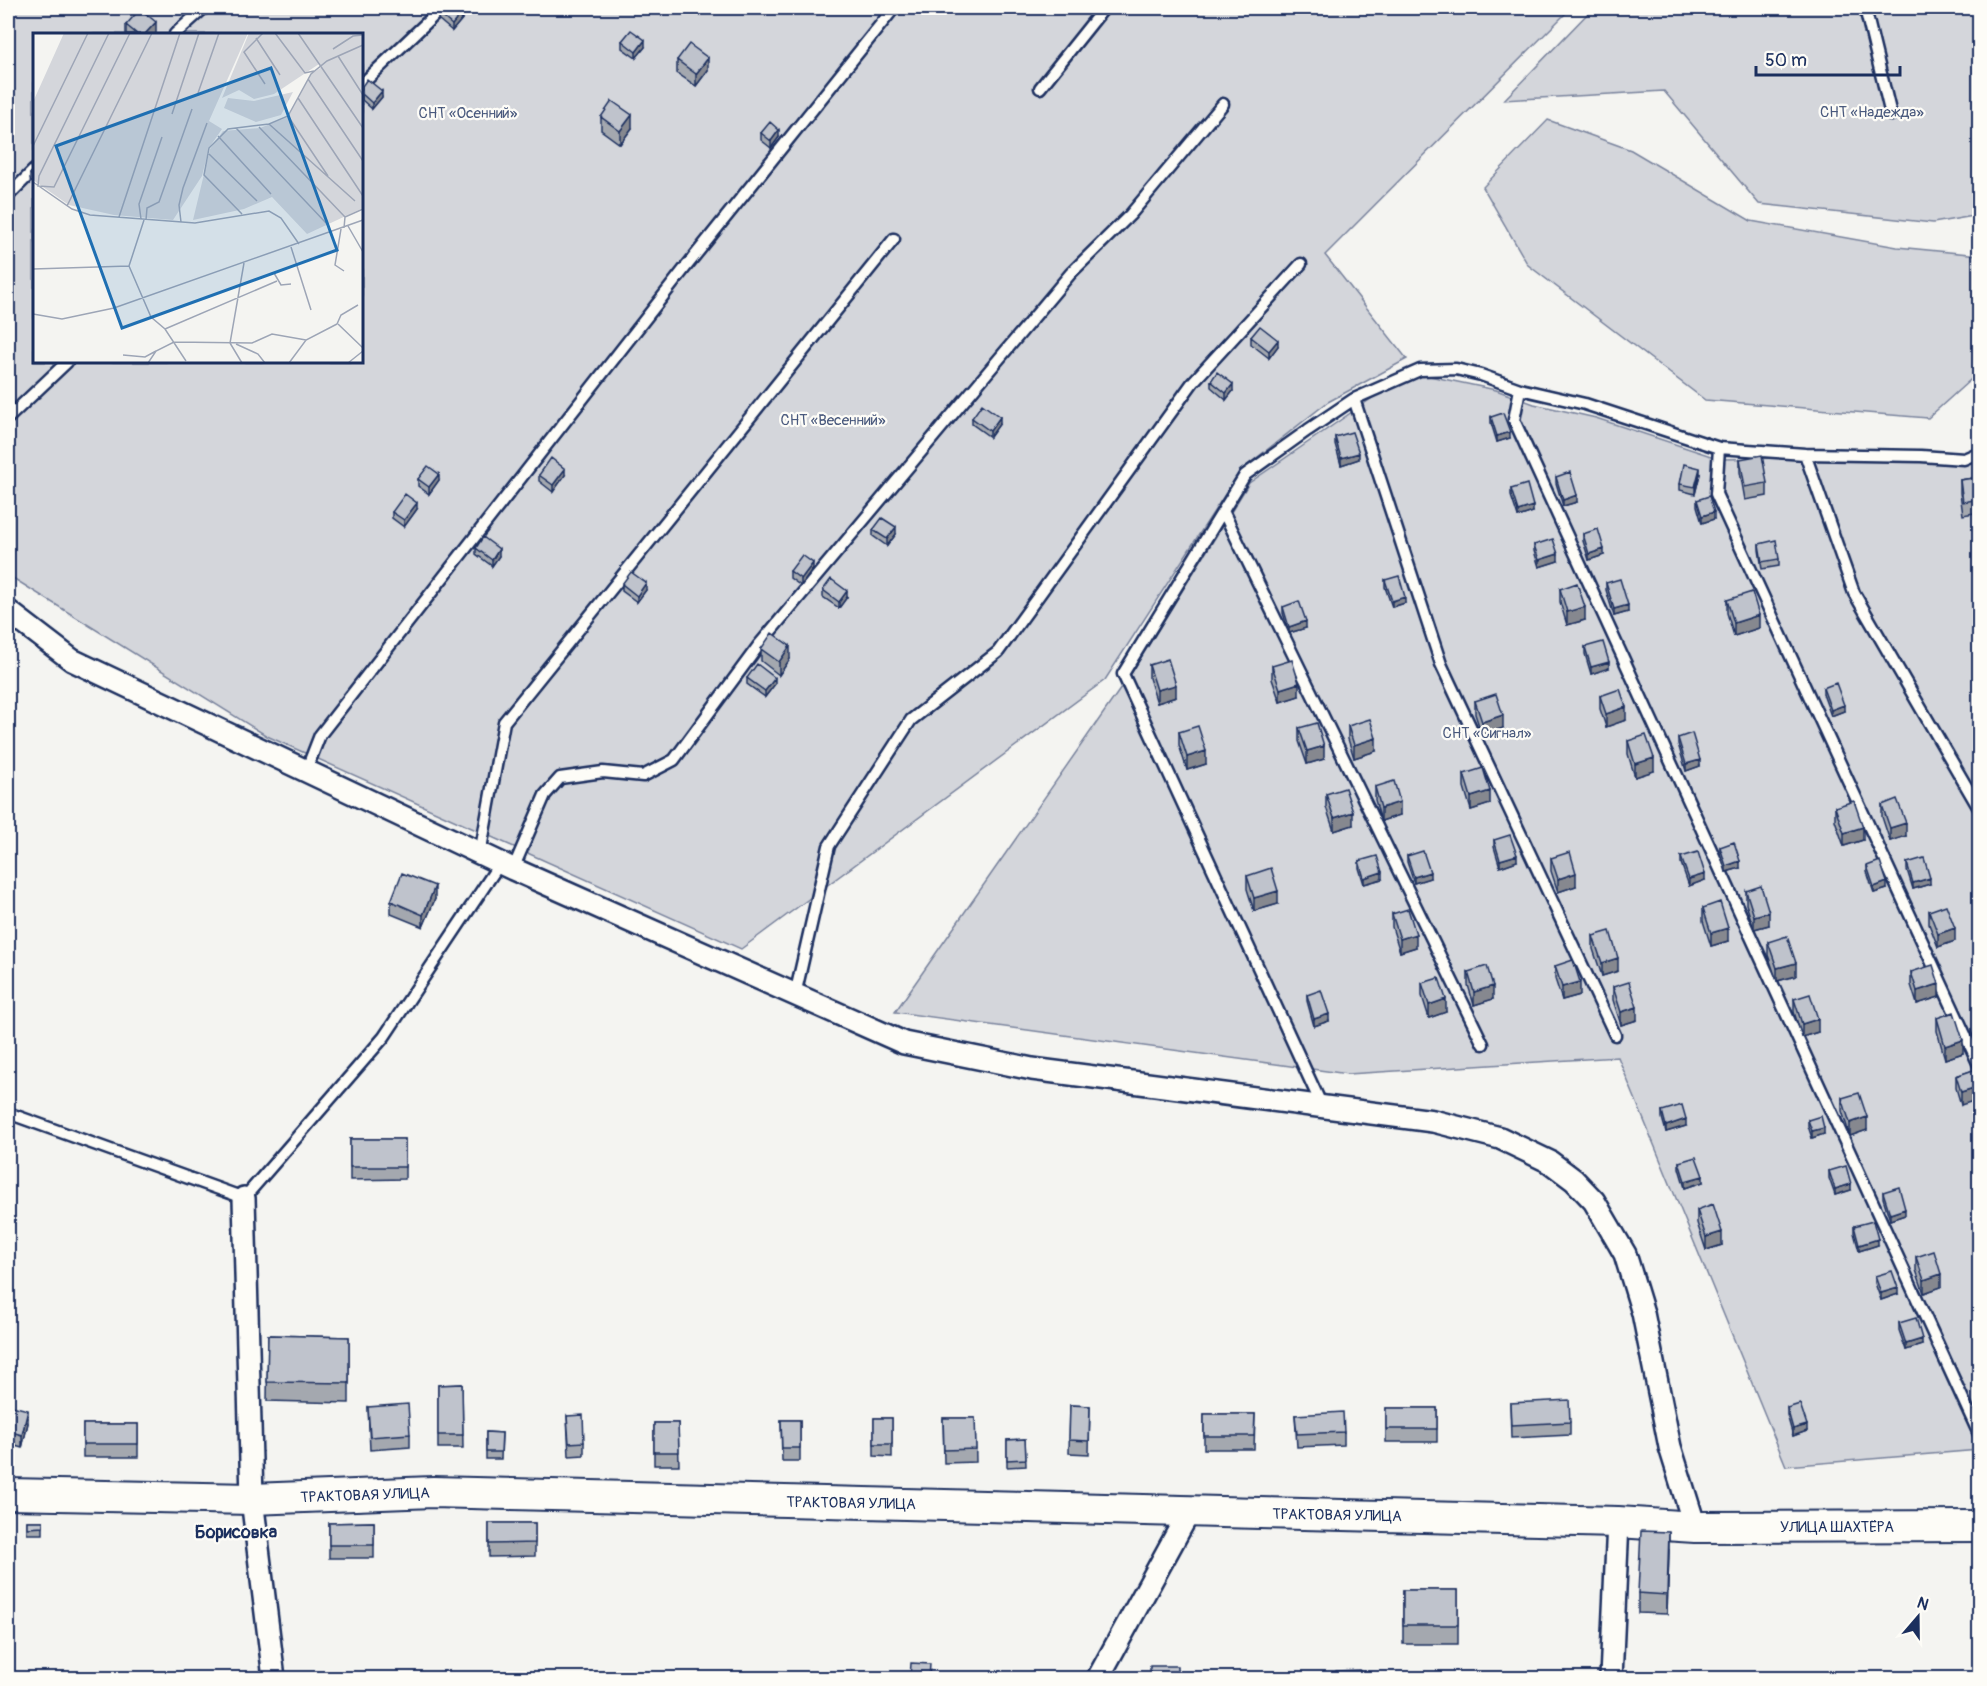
<svg xmlns="http://www.w3.org/2000/svg" width="1987" height="1686" font-family="Pangolin,sans-serif">
<style>
.green{fill:#d4d6db;stroke:#78829c;stroke-width:1.5;fill-rule:evenodd}
.lines{fill:none;stroke-linecap:round;stroke-linejoin:round}
.lane-casing{stroke:#1b2f5e;stroke-width:15}
.street-casing{stroke:#1b2f5e;stroke-width:26}
.secondary-casing{stroke:#1b2f5e;stroke-width:34}
.lane{stroke:#fdfcf7;stroke-width:10}
.street{stroke:#fdfcf7;stroke-width:21}
.secondary{stroke:#fdfcf7;stroke-width:30}
.wall{fill:#a4a8af;stroke:#1b2f5e;stroke-width:1.5}
.shaded-wall{fill:#86888f;stroke:#1b2f5e;stroke-width:1.5}
.building{fill:#bfc3cc;stroke:#1b2f5e;stroke-width:1.5}
.labels{text-anchor:middle;stroke-width:4.5;stroke-linejoin:round;paint-order:stroke}
.park-label{font-size:15px;fill:#49597d;stroke:#fdfcf7}
.street-label{font-size:15px;fill:#1b2f5e;stroke:#fdfcf7}
.quarter-label{font-size:18px;font-weight:bold;fill:#1b2f5e;stroke:#fdfcf7}
.inset-road{fill:none;stroke:#9da5b6;stroke-width:1.5}
.view{fill:#1f6fb2;fill-opacity:0.15;stroke:#1f6fb2;stroke-width:3}
.inset-edge{fill:none;stroke:#1b2f5e;stroke-width:3}
</style>
<rect width="100%" height="100%" fill="#f4f4f1"/>
<filter id="ink" filterUnits="userSpaceOnUse"><feTurbulence type="fractalNoise" baseFrequency=".0167" numOctaves="2"/><feDisplacementMap in="SourceGraphic" scale="12" xChannelSelector="R" yChannelSelector="G"/><feConvolveMatrix kernelMatrix="1 2 1 2 8 2 1 2 1" color-interpolation-filters="sRGB"/></filter>
<g filter="url(#ink)">
<path class="green" d="M8,8h1563l-246,247 82,104 -79,43 -88,69 -135,209 -364,269 -474,-213 -259,-161zM34,34h328v328h-328z
M1593,8h386v207l-46,8 -174,-19 -95,-113 -160,9z
M1548,120l83,30 120,71 146,26 82,8v117l-51,46 -223,-18 -177,-135 -45,-78z
M1410,372l86,18 38,14 62,14 124,41 259,-4v995l-193,16 -168,-409 -270,17 -453,-62 235,-337 119,-192z"/>
<g class="lines">
<defs>
<path id="lane" d="M1865,8l26,107
M175,34l29,-26
M362,84l80,-76
M1040,88l64,-80
M8,196l26,-26
M1520,389l-6,31 465,1014
M1354,399l87,265 174,371
M8,418l59,-56
M1719,448l-3,46 264,573
M1980,452l-16,7 -43,-3 -116,-2 49,139 126,217
M1223,511l260,533
M306,771l14,-36 365,-467 209,-260
M480,854l24,-132 390,-483
M513,869l32,-74 15,-17 43,-6 40,4 31,-16 85,-115 312,-372 59,-58 93,-111
M795,995l34,-149 82,-126 87,-68 195,-270 108,-118
M1322,1106l-199,-432 122,-199 63,-45 46,-31 66,-29 36,-1 25,6 39,14 65,15 134,44 86,6
M8,1113l236,85 140,-161 116,-174"/>
<path id="street" d="M8,611l64,49 441,209 391,174 128,26 401,52 67,17 50,24 24,18 20,21 31,53 18,59 27,134 25,80
M244,1198l8,301 22,179
M1098,1678l91,-166
M1611,1678l7,-156"/>
<path id="secondary" d="M8,1494l244,5 181,-7 1185,30 77,5 285,-1"/>
</defs>
<use href="#lane" class="lane-casing"/>
<use href="#street" class="street-casing"/>
<use href="#secondary" class="secondary-casing"/>
<use href="#lane" class="lane"/>
<use href="#street" class="street"/>
<use href="#secondary" class="secondary"/>
</g>
<path class="wall" d="M438,13l25,5 -11,13 -14,-12z
M126,25l30,9h-30z
M622,41l23,6 -9,11 -14,-10z
M677,60l31,10 -12,16 -19,-13z
M362,86l20,11 -10,12 -10,-9z
M601,117l31,11 -12,16 -19,-14z
M761,133l18,4 -8,11 -10,-8z
M34,169v15l-4,-4v-6z
M1251,337l27,9 -9,12 -18,-14z
M1211,381l22,10 -7,9 -15,-13z
M1491,417l19,21 -13,4 -6,-19z
M972,418l28,5 -10,14 -18,-13z
M1335,437l24,22 -18,6 -6,-21z
M1740,459l27,24v13l-22,4 -5,-28z
M1700,474l-5,20 -15,-4v-6z
M539,475h26l-12,17 -14,-11z
M1556,477l21,25 -14,4 -7,-23z
M1980,477v35l-17,3 -3,-22v-13z
M418,479l21,1 -10,14 -11,-8z
M1511,489l22,23 -15,5 -7,-21z
M1697,500l17,19 -12,4 -5,-17z
M417,509l-13,18 -12,-9v-6z
M873,530l23,4 -9,12 -14,-10z
M1583,534l21,21 -15,5 -6,-19z
M1759,544l20,15v7l-17,3 -3,-19z
M1534,545l24,16 -19,6 -5,-16z
M476,548l23,8 -7,10 -16,-12z
M813,569l-12,17 -11,-8v-7z
M1385,580l20,23 -13,4 -7,-20z
M1606,583l22,29 -14,4 -8,-26z
M622,584l24,6 -9,12 -15,-11z
M1560,589l25,31 -18,5 -7,-23z
M823,590l24,7 -8,11 -16,-11z
M1727,600l32,28 -25,8 -7,-23z
M1283,607l23,21 -17,5 -6,-20z
M1585,647l24,21 -18,6 -6,-20z
M761,649l29,10 -11,16 -18,-14z
M1149,665l27,32 -19,6 -8,-25z
M1272,666l27,30 -19,6 -8,-23z
M747,678l28,6 -10,13 -18,-13z
M1823,688l21,23 -13,5 -8,-22z
M1600,696l26,24 -20,7 -6,-18z
M1475,701l28,27 -21,7 -7,-21z
M1348,726l28,25 -22,7 -6,-19z
M1299,728l25,31 -17,5 -8,-23z
M1179,732l27,32 -19,6 -8,-25z
M1678,738l22,28 -14,5 -8,-27z
M1628,741l26,30 -19,6 -7,-23z
M1464,774l26,30 -19,6 -7,-23z
M1375,787l25,28 -19,6 -6,-21z
M1326,794l27,31 -19,6 -8,-24z
M1882,805l24,31 -16,5 -8,-24z
M1835,807l28,33 -19,6 -9,-26z
M1494,840l23,21 -17,6 -6,-20z
M1720,847l20,21 -14,4 -6,-19z
M1407,856l23,22 -16,5 -7,-21z
M1681,857l24,23 -16,6 -8,-23z
M1551,858l25,28 -18,6 -7,-21z
M1359,861l23,18 -18,5 -5,-16z
M1907,863l23,21 -17,5 -6,-19z
M1867,866l20,23 -13,4 -7,-21z
M1247,876l31,28 -24,7 -7,-22z
M1746,891l23,34 -15,4 -8,-25z
M435,899l-12,28 -32,-13v-13z
M1703,908l25,33 -17,5 -8,-25z
M1929,911l26,30 -17,6 -9,-23z
M1392,914l24,33 -16,5 -8,-25z
M1593,936l25,35 -16,5 -9,-27z
M1768,942l28,34 -19,5 -9,-26z
M1555,966l25,29 -18,5 -7,-21z
M1468,972l25,27 -19,6 -6,-20z
M1911,972l28,25 -22,7 -6,-19z
M1422,983l24,29 -17,6 -7,-22z
M1613,987l24,33 -16,5 -8,-25z
M1307,995l22,26 -15,5 -7,-25z
M1794,999l24,33 -16,5 -8,-25z
M1937,1018l26,35 -18,6 -8,-28z
M1979,1068l-18,37 -5,-17v-12z
M1842,1098l25,32 -17,6 -8,-25z
M1662,1111l24,15 -20,6 -4,-14z
M1808,1120l16,14 -12,4 -4,-12z
M350,1139h55v40l-55,1z
M1679,1162l24,20 -18,6 -6,-20z
M1829,1171l22,19 -16,5 -6,-17z
M1883,1192l22,23 -15,5 -7,-22z
M1697,1210l25,35 -16,5 -9,-27z
M1854,1226l24,19 -19,6 -5,-18z
M1916,1257l25,30 -17,6 -8,-23z
M1875,1276l23,18 -17,6 -6,-17z
M1899,1323l23,22 -16,5 -7,-20z
M268,1335l81,2v66l-82,-2z
M462,1384l1,64h-25v-63z
M1510,1403l60,19v13l-59,3z
M8,1405l20,18 -6,25 -14,-4z
M1070,1405l20,1 -1,48 -20,-1z
M368,1407l42,27v13l-40,3z
M1386,1408h51v34h-51z
M1787,1408l20,23 -14,5 -6,-21z
M1204,1414h51l-1,35h-50z
M1295,1415l49,17v13l-47,2z
M567,1416l17,26v13l-15,1z
M874,1418h18v39l-18,-1z
M943,1418h32l1,44 -32,1z
M781,1420h19v41h-18z
M654,1423h24l1,42h-25z
M83,1424h55v33h-55z
M486,1432l16,1 -1,26h-15z
M1025,1439l1,27 -19,1v-27z
M27,1521h16v13h-16z
M374,1522v36h-45v-35z
M489,1523h46v33l-46,1z
M1669,1551l-2,63 -29,-1v-20z
M1403,1590h55v54h-55z"/>
<path class="shaded-wall" d="M463,11v7l-11,13v-6z
M156,22v12h-11z
M645,40v7l-9,11v-6z
M708,58v12l-12,16v-12z
M382,91v6l-10,12v-6z
M632,115v13l-12,16v-13z
M779,130v7l-8,11v-7z
M1278,340v6l-9,12v-7z
M1233,384v7l-7,9v-7z
M1000,417v6l-10,14v-6z
M1510,432v6l-13,4v-6z
M1359,453v6l-18,6v-7z
M1700,468v6l-5,20v-7z
M565,469v6l-12,17v-7z
M439,474v6l-10,14v-7z
M1577,495v7l-14,4v-6z
M417,503v6l-13,18v-7z
M1533,506v6l-15,5v-6z
M1714,512v7l-12,4v-7z
M896,527v7l-9,12v-7z
M499,549v7l-7,10v-6z
M1604,549v6l-15,5v-6z
M1558,554v7l-19,6v-7z
M813,563v6l-12,17v-7z
M646,583v7l-9,12v-6z
M847,591v6l-8,11v-6z
M1405,597v6l-13,4v-6z
M1628,605v7l-14,4v-7z
M1585,607v13l-18,5v-13z
M1759,615v13l-25,8v-13z
M1306,621v7l-17,5v-6z
M790,646v13l-11,16v-13z
M1609,662v6l-18,6v-7z
M775,678v6l-10,13v-6z
M1299,683v13l-19,6v-13z
M1176,685v12l-19,6v-13z
M1844,705v6l-13,5v-6z
M1626,707v13l-20,7v-13z
M1503,715v13l-21,7v-13z
M1376,738v13l-22,7v-13z
M1324,746v13l-17,5v-13z
M1206,751v13l-19,6v-13z
M1654,758v13l-19,6v-13z
M1700,760v6l-14,5v-7z
M1490,791v13l-19,6v-13z
M1400,802v13l-19,6v-13z
M1353,812v13l-19,6v-13z
M1906,823v13l-16,5v-13z
M1863,827v13l-19,6v-13z
M1517,855v6l-17,6v-7z
M1740,861v7l-14,4v-6z
M1382,872v7l-18,5v-6z
M1430,872v6l-16,5v-6z
M1576,873v13l-18,6v-13z
M1705,874v6l-16,6v-7z
M1930,878v6l-17,5v-6z
M1887,882v7l-13,4v-6z
M435,886v13l-12,28v-12z
M1278,891v13l-24,7v-13z
M1769,912v13l-15,4v-13z
M1728,928v13l-17,5v-13z
M1955,928v13l-17,6v-13z
M1416,934v13l-16,5v-13z
M1618,958v13l-16,5v-13z
M1796,963v13l-19,5v-13z
M1580,982v13l-18,5v-13z
M1939,984v13l-22,7v-13z
M1493,986v13l-19,6v-13z
M1446,999v13l-17,6v-13z
M1637,1007v13l-16,5v-13z
M1329,1014v7l-15,5v-7z
M1818,1019v13l-16,5v-13z
M1963,1040v13l-18,6v-13z
M1980,1086v13l-19,6v-13z
M1867,1117v13l-17,6v-13z
M1686,1119v7l-20,6v-6z
M1824,1128v6l-12,4v-7z
M1703,1176v6l-18,6v-7z
M1851,1184v6l-16,5v-6z
M1905,1209v6l-15,5v-6z
M1722,1232v13l-16,5v-13z
M1878,1239v6l-19,6v-6z
M1941,1274v13l-17,6v-13z
M1898,1288v6l-17,6v-7z
M1922,1339v6l-16,5v-6z
M28,1410v13l-6,25v-13z
M1807,1425v6l-14,5v-7z
M1669,1532v19l-2,63v-19z"/>
<path class="building" d="M442,8h17l4,3 -11,14 -14,-12z
M140,9l16,13 -11,12h-8l-11,-9z
M631,30l14,10 -9,12 -14,-11z
M689,44l19,14 -12,16 -19,-14z
M367,79l15,12 -10,12 -10,-9v-8z
M612,101l20,14 -12,16 -19,-14z
M770,122l9,8 -8,11 -10,-8z
M34,169v8l-4,-3z
M1260,326l18,14 -9,11 -18,-14z
M1217,372l16,12 -7,9 -15,-12z
M982,404l18,13 -10,14 -18,-13z
M1503,413l7,19 -13,4 -6,-19z
M1352,432l7,21 -18,5 -6,-21z
M1762,455l5,28 -22,4 -5,-28z
M551,458l14,11 -12,16 -14,-10z
M1684,464l16,4 -5,19 -15,-3z
M428,466l11,8 -10,13 -11,-8z
M1570,472l7,23 -14,5 -7,-23z
M1980,477v22l-17,3 -3,-22z
M1527,484l6,22 -15,5 -7,-22z
M405,494l12,9 -13,17 -12,-8z
M1709,496l5,16 -12,4 -5,-16z
M882,518l14,9 -9,12 -14,-9z
M1598,529l6,20 -15,5 -6,-20z
M483,537l16,12 -7,11 -16,-12z
M1553,539l5,15 -19,6 -5,-15z
M1776,540l3,19 -17,3 -3,-18z
M802,555l11,8 -12,16 -11,-8z
M631,572l15,11 -9,13 -15,-12z
M1399,576l6,21 -13,4 -7,-21z
M831,579l16,12 -8,11 -16,-12z
M1620,579l8,26 -14,4 -8,-26z
M1577,583l8,24 -18,5 -7,-23z
M1752,592l7,23 -25,8 -7,-23z
M1299,601l7,20 -17,6 -6,-20z
M772,633l18,13 -11,16 -18,-13z
M1603,642l6,20 -18,5 -6,-20z
M1168,659l8,26 -19,5 -8,-25z
M1292,660l7,23 -19,6 -8,-23z
M757,664l18,14 -10,13 -18,-13z
M1836,683l8,22 -13,5 -8,-22z
M1620,689l6,18 -20,7 -6,-18z
M1496,694l7,21 -21,7 -7,-21z
M1370,719l6,19 -22,7 -6,-19z
M1317,723l7,23 -17,5 -8,-23z
M1198,726l8,25 -19,6 -8,-25z
M1692,733l8,27 -14,4 -8,-26z
M1646,735l8,23 -19,6 -7,-23z
M1483,768l7,23 -19,6 -7,-23z
M1394,781l6,21 -19,6 -6,-21z
M1345,788l8,24 -19,6 -8,-24z
M1897,799l9,24 -16,5 -8,-23z
M1854,801l9,26 -19,6 -9,-26z
M1510,835l7,20 -17,5 -6,-20z
M1734,842l6,19 -14,5 -6,-19z
M1423,851l7,21 -16,5 -7,-21z
M1570,852l6,21 -18,6 -7,-21z
M1698,852l7,22 -16,5 -8,-22z
M1377,856l5,16 -18,6 -5,-17z
M1924,858l6,20 -17,5 -6,-20z
M1880,861l7,21 -13,5 -7,-21z
M1271,868l7,23 -24,7 -7,-22z
M402,873l33,13 -12,29 -32,-14z
M1761,886l8,26 -15,4 -8,-25z
M1720,902l8,26 -17,5 -8,-25z
M1946,905l9,23 -17,6 -9,-23z
M1408,909l8,25 -16,5 -8,-25z
M1610,931l8,27 -16,5 -9,-27z
M1787,936l9,27 -19,5 -9,-26z
M1573,960l7,22 -18,5 -7,-21z
M1933,965l6,19 -22,7 -6,-19z
M1487,966l6,20 -19,6 -6,-20z
M1439,978l7,21 -17,6 -7,-22z
M1629,982l8,25 -16,5 -8,-25z
M1321,990l8,24 -15,5 -7,-24z
M1810,994l8,25 -16,5 -8,-25z
M1954,1012l9,28 -18,6 -8,-28z
M1979,1068l1,18 -19,6 -5,-16z
M1859,1093l8,24 -17,6 -8,-25z
M1682,1105l4,14 -20,7 -4,-15z
M1821,1116l3,12 -12,3 -4,-11z
M350,1139h55v28h-55z
M1696,1157l7,19 -18,5 -6,-19z
M1846,1166l5,18 -16,5 -6,-18z
M1899,1187l6,22 -15,5 -7,-22z
M1713,1204l9,28 -16,5 -9,-27z
M1873,1221l5,18 -19,6 -5,-19z
M1934,1251l7,23 -17,6 -8,-23z
M1892,1271l6,17 -17,5 -6,-17z
M1916,1318l6,21 -16,5 -7,-21z
M268,1335l81,2v46l-82,-1z
M462,1384l1,51h-25v-50z
M1569,1400l1,22 -59,3 -1,-22z
M408,1404l2,30 -40,3 -2,-30z
M1800,1404l7,21 -14,4 -6,-21z
M8,1405l20,5 -6,25 -14,-4z
M1070,1405l20,1 -1,35 -20,-1z
M1386,1408h51v21h-51z
M1343,1412l1,20 -47,2 -2,-19z
M1204,1414h51l-1,22h-50z
M583,1415l1,27 -15,1 -2,-27z
M874,1418h18v26h-18z
M943,1418h32l1,31 -32,1z
M781,1420h19v28h-18z
M654,1423h24l1,29h-25z
M83,1424h55v20h-55z
M486,1432l16,1 -1,19h-15z
M1025,1439l1,20 -19,1v-20z
M27,1521h16v6l-16,1z
M374,1522v23h-45v-22z
M489,1523h46v20l-46,1z
M1641,1531l28,1 -2,63 -29,-2z
M1403,1590h55v35h-55z
M911,1663l19,1 -1,14h-19z
M1150,1666h27v12h-27z
M1360,1670v8h-24v-7z"/>
</g>
<g class="labels">
<g class="park-label">
<text x="1872" y="117">СНТ «Надежда»</text>
<text x="468" y="118">СНТ «Осенний»</text>
<text x="833" y="425">СНТ «Весенний»</text>
<text x="1487" y="738">СНТ «Сигнал»</text>
</g>
<g class="street-label">
<text transform="translate(365 1495) rotate(-2)" y="5">ТРАКТОВАЯ УЛИЦА</text>
<text transform="translate(851 1503) rotate(1)" y="5">ТРАКТОВАЯ УЛИЦА</text>
<text transform="translate(1337 1515) rotate(1)" y="5">ТРАКТОВАЯ УЛИЦА</text>
<text x="1837" y="1532">УЛИЦА ШАХТЁРА</text>
</g>
<g class="quarter-label">
<text x="236" y="1538">Борисовка</text>
</g>
</g>
<g transform="translate(33 33)">
<rect width="330" height="330" fill="#f4f4f1"/>
<path d="M31,0h184l-39,88 13,8 -13,19 -7,28 -29,44 -59,-5 -45,-10 -36,-25v-78zM216,0h114v175l-56,26 -35,-37 -28,12 -51,11 17,-71 13,-18 37,-3 28,-11 23,-43 11,-7 -3,-3 -45,30 -20,5 -15,-9 -17,8zM260,59l-12,23 -25,7 -32,-14 4,-10 26,3z" fill="#d4d6db"/>
<path class="inset-road" d="M76,0l-70,143 -1,10 16,1 76,-154M230,0l-19,19 21,32M242,0l30,40 9,-2M265,0l65,95M223,5l24,37M300,16l20,-13 10,-1M305,23l25,39M275,46l55,82M165,60l21,-60M265,65l65,98M139,81l27,-81M255,83l40,60M226,94l86,90M203,95l90,95M185,103l53,58M0,113l55,-113M176,121l48,47M0,149l39,27 18,6 105,8 74,-12 12,7 18,26M322,168l-86,-77 19,-8 23,-42 16,-13 36,-16M34,173l85,-173M209,181l-38,-39 5,-27 19,-19 41,-5M86,184l61,-184M108,186l-2,-15 23,-67M111,187l-15,46 22,51 14,12 21,32M113,187l1,-12 12,-6 33,-93M148,189l-2,-17 4,-17 24,-65M315,193l15,26M311,195l1,-11 18,-8M308,196l-6,36 9,6M258,214l20,63M0,236l96,-3M241,240l7,12 10,-1M0,281l29,5 52,-11 249,-88M304,291l4,-9 17,-10M305,291l25,24M132,296l112,-48M203,311l22,10 7,9M90,322l22,2 11,-6M115,330l8,-12 18,-9 78,1 20,-9 34,6M209,330l-12,-20 14,-80M256,330l17,-23 31,-16M315,330l15,-12"/>
<path class="view" d="M238,35l66,182 -215,78 -66,-182z"/>
<rect width="330" height="330" class="inset-edge"/>
</g>
<rect width="1987" height="1686" fill="none" stroke="#fdfcf7" stroke-width="30"/>
<rect x="15" y="15" width="1957" height="1656" fill="none" stroke="#1b2f5e" stroke-width="2" filter="url(#ink)"/>
<g transform="translate(1918 1617) rotate(20)" stroke="#fdfcf7" stroke-width="4.5" paint-order="stroke">
<path d="M0-4.5L10 22L0 15L-10 22Z" fill="#1b2f5e"/>
<text y="-9" font-size="16" font-weight="bold" text-anchor="middle" fill="#1b2f5e">N</text>
</g>
<path d="M1756 66v9h144v-9" fill="none" stroke="#1b2f5e" stroke-width="3"/>
<text x="1765" y="66" font-size="18" fill="#1b2f5e" stroke="#fdfcf7" stroke-width="4.5" paint-order="stroke">50 m</text>
</svg>
